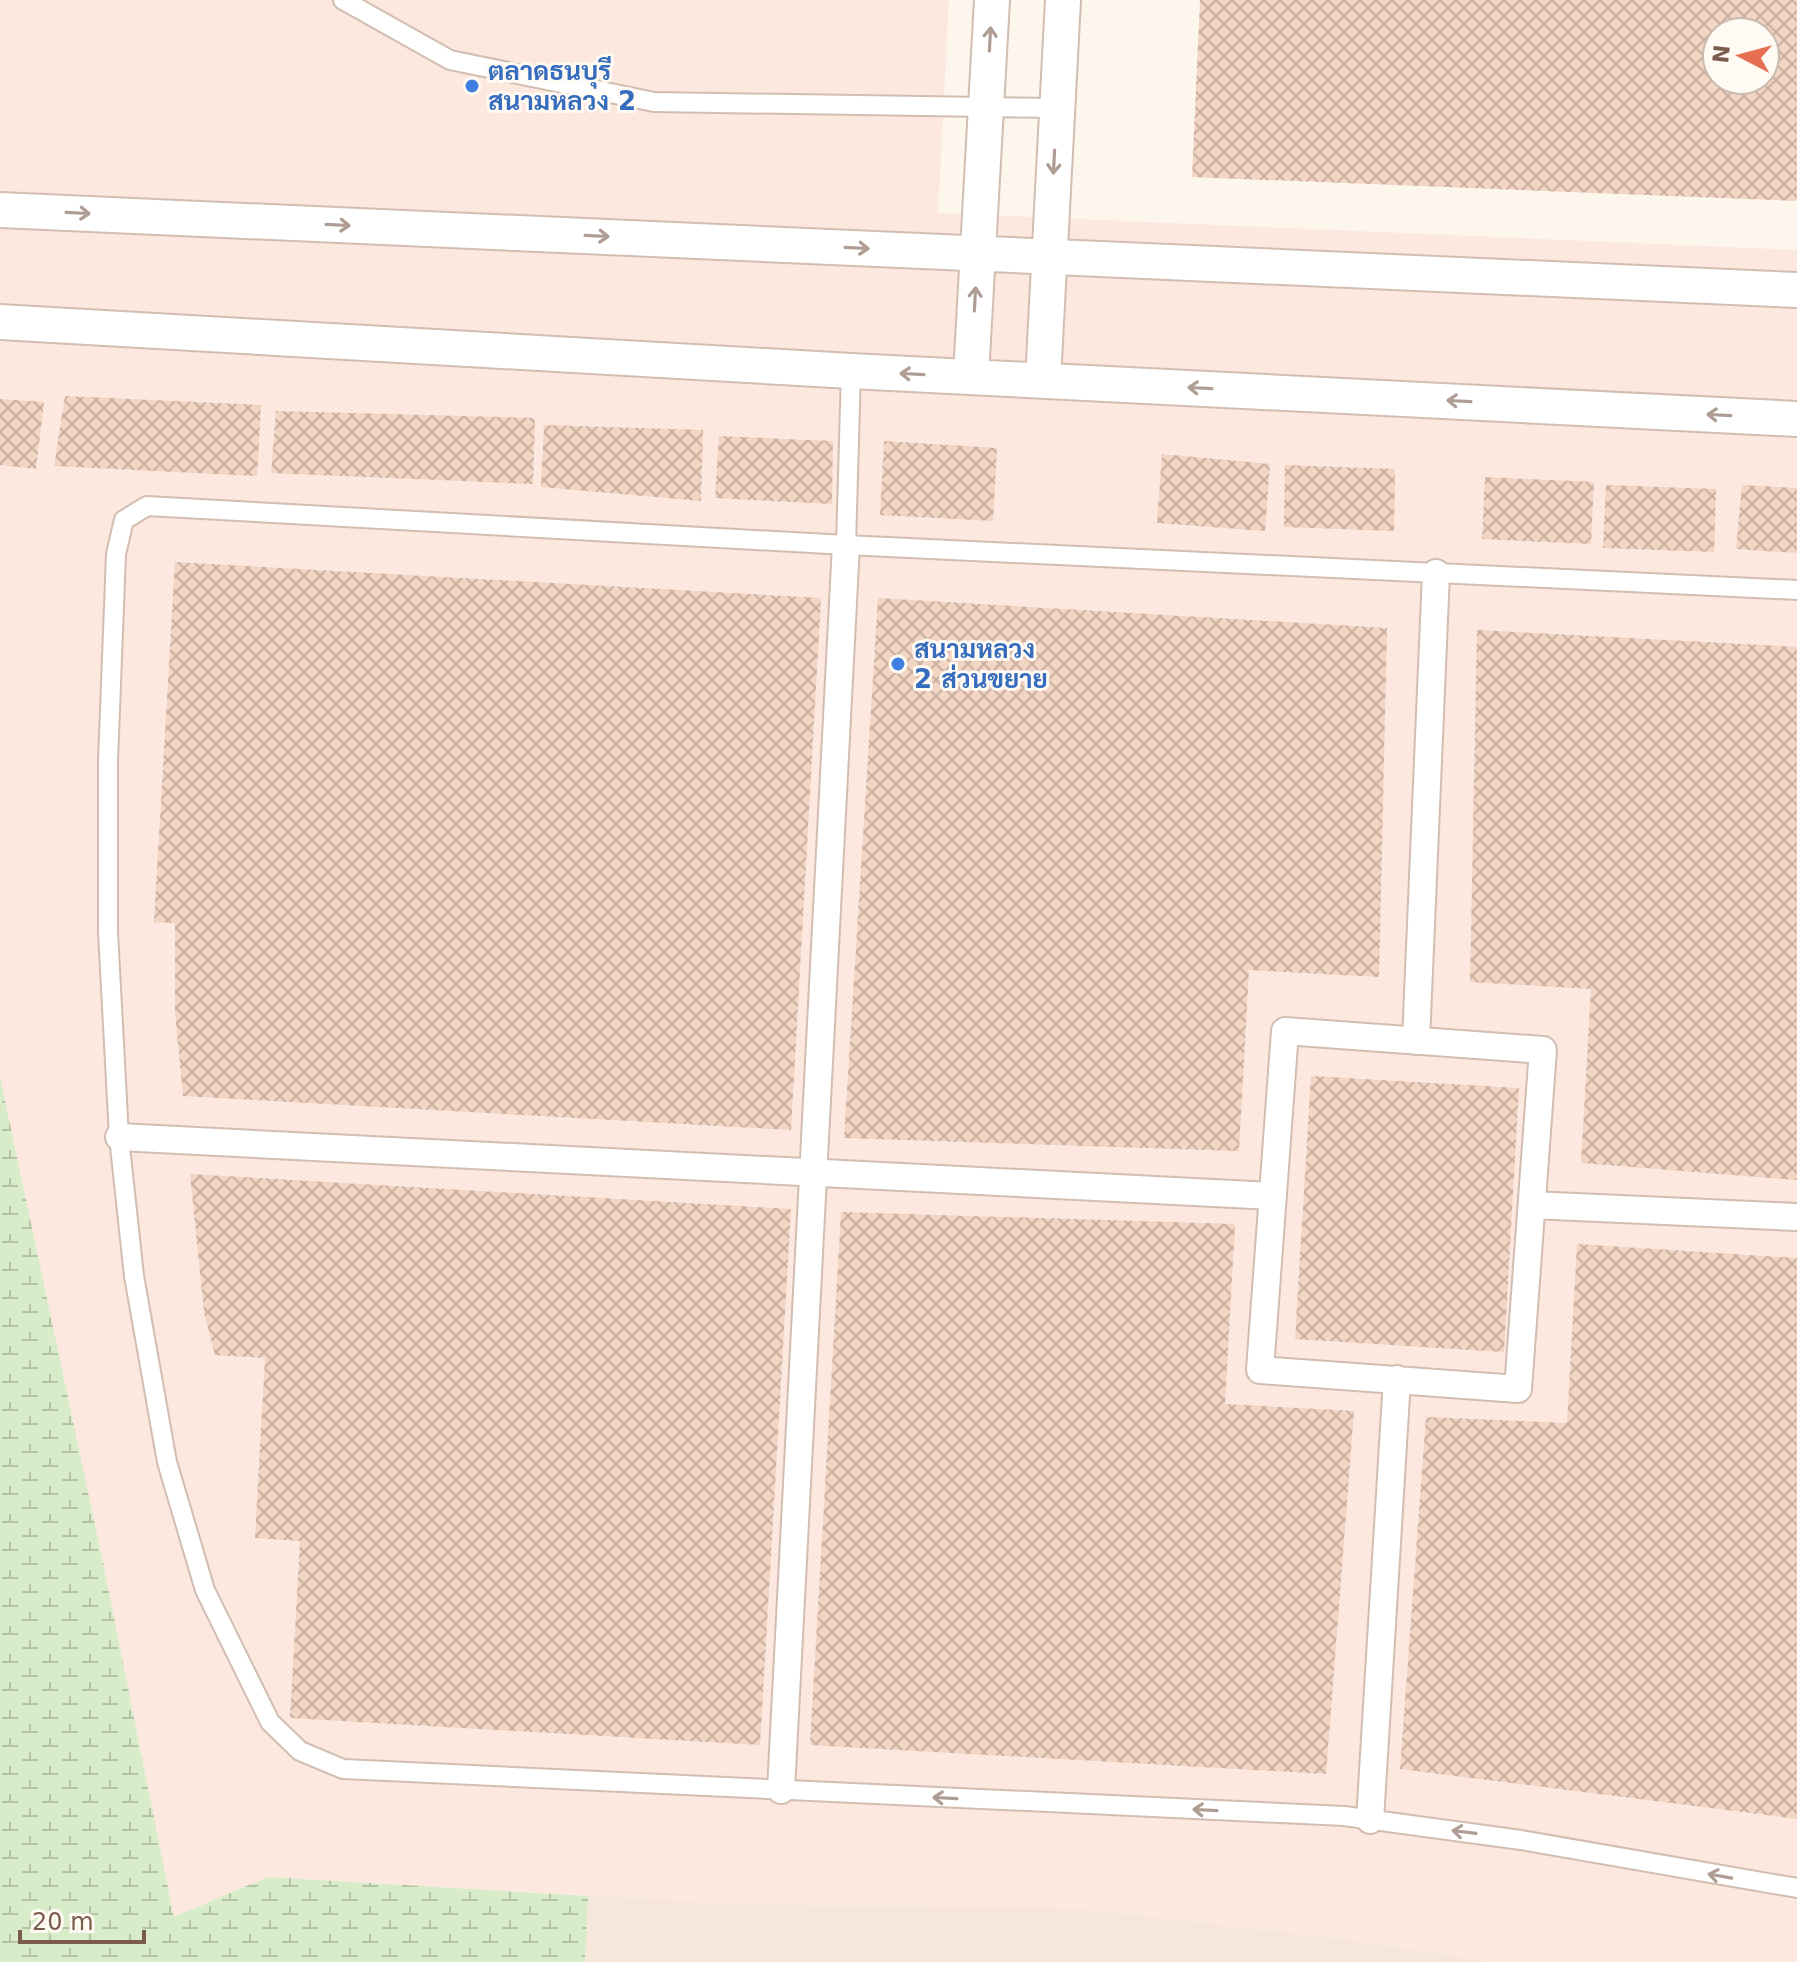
<svg xmlns="http://www.w3.org/2000/svg" width="1797" height="1962" font-family="'DejaVu Sans',Sarabun,sans-serif">
<style>
.residential{fill:#f5e8da}
.commercial{fill:#fde8e0}
.wetland{fill:url(#wetland-marsh)}
.building{fill:url(#building-cross-hatch);fill-rule:evenodd}
.lines{fill:none;stroke-linecap:round;stroke-linejoin:round}
.service-casing{stroke:#d1beb0;stroke-width:22}
.pedestrian-casing{stroke:#d1beb0;stroke-width:30}
.minor-casing{stroke:#d1beb0;stroke-width:38}
.service{stroke:#fff;stroke-width:18}
.pedestrian{stroke:#fff;stroke-width:26}
.minor{stroke:#fff;stroke-width:34}
.oneway{stroke:#af9d94}
.shop-dot{fill:#3f7fe0;stroke:#fffaf3;stroke-width:3}
.labels{text-anchor:middle;stroke-width:6;stroke-linejoin:round;paint-order:stroke}
.shop-label{font-size:26px;font-weight:bold;fill:#366cbe;stroke:#fffaf3;text-anchor:start}
</style>
<defs>
<pattern id="wetland-marsh" width="20" height="14" patternUnits="userSpaceOnUse" patternTransform="scale(2)"><rect width="20" height="14" fill="#d8ecc9"/><path d="M1 5h8M5 5V1M11 12h8M15 12V8" fill="none" stroke="#b4c2a5"/></pattern>
<pattern id="building-cross-hatch" width="8" height="8" patternUnits="userSpaceOnUse" patternTransform="scale(2)"><rect width="8" height="8" fill="#f3d5c3"/><path d="M0 0l8 8M0 8l8-8" fill="none" stroke="#cab0a1"/></pattern>
</defs>
<rect width="100%" height="100%" fill="#fdf6ec"/>
<path class="residential" d="M588,1896l498,13 265,31 144,22h-910z"/>
<path class="commercial" d="M0,0h949l-11,213 859,37v1712h-302l-144,-22 -265,-31 -340,-4 -478,-28 -94,40 -70,-350 -104,-490z"/>
<path class="wetland" d="M0,1077l104,490 70,350 94,-40 320,19 -3,66h-585z"/>
<path class="building" d="M1200,0h597v201l-605,-24zM1717,32h48v48h-48z
M65,396l196,9 -4,71 -203,-10z
M0,399l44,3 -8,67 -36,-4z
M276,411l259,7 -2,66 -262,-11z
M544,425l159,5 -2,71 -160,-14z
M719,436l114,5 -1,63 -117,-6z
M884,441l113,7 -4,73 -113,-6z
M1162,454l108,10 -5,67 -108,-8z
M1285,465l110,4 -1,62 -110,-4z
M1485,477l109,5 -3,62 -109,-5z
M1606,485l110,4 -2,63 -111,-4z
M1742,485l55,3v65l-61,-4z
M175,562l646,36 -30,532 -608,-34 -8,-84v-89l-21,-1z
M878,598l509,30 -8,349 -130,-7 -10,181 -395,-13z
M1477,630l320,17v533l-216,-17 10,-174 -121,-7z
M1311,1076l208,12 -15,264 -209,-13z
M190,1174l601,35 -31,536 -470,-27 10,-177 -45,-3 10,-180 -50,-3 -11,-43z
M841,1212l394,12 -10,180 129,7 -28,363 -516,-29z
M1577,1244l220,14v561l-397,-50 26,-352 141,6z"/>
<g class="lines">
<defs>
<path id="service" d="M343,0l107,60 204,42 403,6
M846,545l5,-174
M1797,590l-951,-45 -699,-39 -23,14 -8,34 -8,207v171l11,205 15,139 33,186 38,128 65,132 30,29 43,18 1001,47 177,24 276,48"/>
<path id="pedestrian" d="M1285,1031l258,19 -25,339 -258,-19z
M1416,1041l20,-468
M119,1137l1154,59
M1532,1205l265,12
M781,1790l65,-1245
M1370,1820l27,-441"/>
<path id="minor" d="M0,210l1797,80
M0,322l851,49 946,48
M971,376l21,-376
M1043,380l20,-380"/>
</defs>
<use href="#service" class="service-casing"/>
<use href="#pedestrian" class="pedestrian-casing"/>
<use href="#minor" class="minor-casing"/>
<use href="#service" class="service"/>
<use href="#pedestrian" class="pedestrian"/>
<use href="#minor" class="minor"/>
</g>
<defs><path id="oneway-shaft" d="M-6 0H5M1.5-3L5.5 0L1.5 3" fill="none" stroke-width="1.6" stroke-linecap="round" stroke-linejoin="round" transform="scale(2)"/></defs>
<g class="oneway">
<use href="#oneway-shaft" transform="translate(990 39) rotate(-87)"/>
<use href="#oneway-shaft" transform="translate(1054 162) rotate(93)"/>
<use href="#oneway-shaft" transform="translate(78 213) rotate(3)"/>
<use href="#oneway-shaft" transform="translate(338 225) rotate(3)"/>
<use href="#oneway-shaft" transform="translate(597 236) rotate(3)"/>
<use href="#oneway-shaft" transform="translate(857 248) rotate(3)"/>
<use href="#oneway-shaft" transform="translate(975 299) rotate(-87)"/>
<use href="#oneway-shaft" transform="translate(912 374) rotate(-177)"/>
<use href="#oneway-shaft" transform="translate(1200 388) rotate(-177)"/>
<use href="#oneway-shaft" transform="translate(1459 401) rotate(-177)"/>
<use href="#oneway-shaft" transform="translate(1719 415) rotate(-177)"/>
<use href="#oneway-shaft" transform="translate(945 1798) rotate(-177)"/>
<use href="#oneway-shaft" transform="translate(1205 1810) rotate(-177)"/>
<use href="#oneway-shaft" transform="translate(1464 1832) rotate(-173)"/>
<use href="#oneway-shaft" transform="translate(1720 1876) rotate(-170)"/>
</g>
<g class="shop-dot">
<circle cx="472" cy="86" r="8"/>
<circle cx="898" cy="664" r="8"/>
</g>
<g class="labels">
<g class="shop-label">
<text x="488" y="80">ตลาดธนบุรี<tspan x="488" dy="30">สนามหลวง 2</tspan></text>
<text x="914" y="658">สนามหลวง<tspan x="914" dy="30">2 ส่วนขยาย</tspan></text>
</g>
</g>
<g transform="translate(1741 56) rotate(276)"><circle r="38" fill="#fffaf3" stroke="#cabbb1" stroke-width="2"/>
<path d="M0-6L14 30L0 20L-14 30Z" fill="#e76f51"/>
<text y="-12" font-size="22" font-weight="bold" text-anchor="middle" fill="#7a5c4d">N</text>
</g>
<path d="M20 1930v12h124v-12" fill="none" stroke="#7a5c4d" stroke-width="4"/>
<text x="32" y="1930" font-size="24" fill="#7a5c4d" stroke="#fffaf3" stroke-width="6" paint-order="stroke">20 m</text>
</svg>
